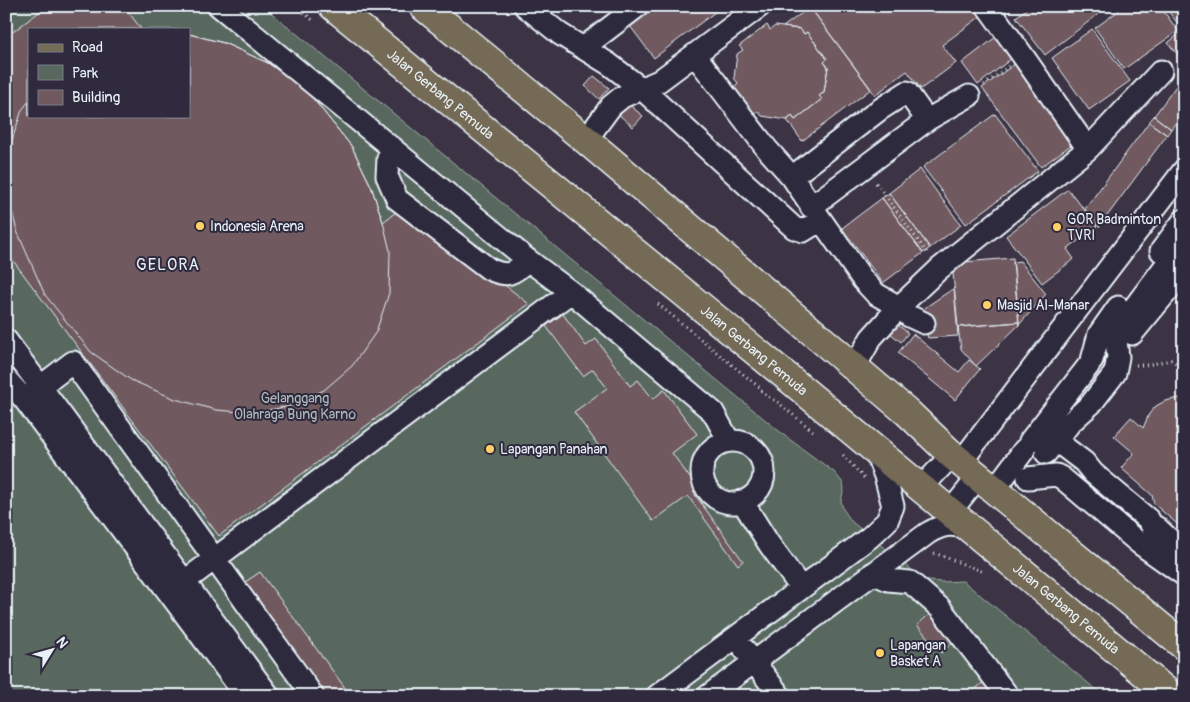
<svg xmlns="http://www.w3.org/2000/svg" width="1190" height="702" font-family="Pangolin,sans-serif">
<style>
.green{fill:#58685f;stroke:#a0acac;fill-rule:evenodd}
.building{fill:#705a60;stroke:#e8f1f8}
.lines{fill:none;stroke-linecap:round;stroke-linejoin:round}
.minor-casing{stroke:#e8f1f8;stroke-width:25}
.major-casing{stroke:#e8f1f8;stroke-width:31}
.path{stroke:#e8f1f8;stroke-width:3;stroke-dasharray:1 4;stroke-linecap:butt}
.minor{stroke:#2f2a3d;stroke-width:21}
.major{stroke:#746b55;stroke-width:28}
.poi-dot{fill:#ffd166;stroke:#2f2a3d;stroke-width:2}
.labels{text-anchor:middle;stroke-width:4;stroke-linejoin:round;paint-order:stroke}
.street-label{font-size:14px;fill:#e8f1f8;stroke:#2f2a3d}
.poi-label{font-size:14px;fill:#e8f1f8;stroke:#2f2a3d;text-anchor:start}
.park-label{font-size:14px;fill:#aebabb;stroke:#2f2a3d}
.quarter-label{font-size:16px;letter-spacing:1px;fill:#e8f1f8;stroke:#2f2a3d}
</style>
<rect width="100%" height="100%" fill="#3c3444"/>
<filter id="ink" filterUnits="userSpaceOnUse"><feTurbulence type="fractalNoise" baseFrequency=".02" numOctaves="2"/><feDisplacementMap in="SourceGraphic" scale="10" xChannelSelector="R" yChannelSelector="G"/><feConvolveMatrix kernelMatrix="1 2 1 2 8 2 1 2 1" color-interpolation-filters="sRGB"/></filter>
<g filter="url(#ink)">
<path class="green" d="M6,6h257l522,430 49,36 9,11 1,6 -3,12 2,8 9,13 60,48 16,11 15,1 20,-1 141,115h-1098zM29,29h160v87h-160z"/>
<path class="building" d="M47,6h77l17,23h-112v87h160v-82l35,9 44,20 39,28 45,56 19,39 12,36 21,-16 125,98 -310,232 -213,-285v-214z
M648,6h75l-69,52 -27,-36z
M809,6h165l7,10 -39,29 14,18 -35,26 -14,-18 -32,24z
M1030,6h79l-64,49 -29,-38z
M1125,6h35l18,25 -54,38 -29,-41z
M1164,6h15l5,4v52l-16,-19 15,-13z
M810,7l61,82 -69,52 -15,-21 5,-4 3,4 27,-21 -3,-3 5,-4 4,-25 -4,-5 3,-3 -20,-27 -3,2 -4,-5 -17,-2z
M767,25l3,5 5,-4 25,3 4,5 3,-2 20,27 -3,3 4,5 -4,25 -5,4 3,3 -27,21 -3,-4 -5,4 -25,-4 -4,-5 -4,3 -20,-27 4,-4 -4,-5 3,-24 6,-4 -4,-4z
M1092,29l38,52 -41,29 -37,-52z
M189,34l35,9 44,20 39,28 45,56 19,39 12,36 7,29 -1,42 -13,39 -24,34 -28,24 -34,16 -37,7 -37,-3 -41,-11 -44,-19 -40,-28 -46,-57 -28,-64 -10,-40 2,-42 13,-39 7,-9v15h160z
M996,37l16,21 -34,27 -16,-22z
M1016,63l59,79 -34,25 -59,-79z
M1184,75v37l-13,17 -17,-13z
M594,76l15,12 -10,11 -14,-13z
M627,103l16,13 -10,11 -15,-13z
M995,114l43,57 -72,53 -43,-57z
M1154,116l17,13 -4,6 -18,-13z
M1149,122l18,13 -68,92 -14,-18z
M920,169l41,56 -31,23 -41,-55z
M1068,189l29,37 -30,23 7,10 -32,24 -36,-47z
M889,193l41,55 -7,5 -41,-55z
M882,198l41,55 -40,30 -41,-55z
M1013,258l6,64 -61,5 -6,-64z
M1020,261l26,33 -27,31 -6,-63z
M954,288l4,48 -30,2 -8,-27z
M563,314l23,32 10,-7 34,47 8,-6 15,19 11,-9 33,44 -25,19 26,36 -5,3 50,69 -5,4 -50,-69 -35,25 -79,-109 33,-24 -14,-19 -10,7 -37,-50z
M1019,322v3l-43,41 -15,-17 -3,-22z
M897,324l11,9 -7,9 -11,-9z
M913,334l46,38 10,-12 11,9 -25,31 -57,-47z
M1184,397v133l-30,-26 -2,-9 -31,-27 13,-15 -20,-17 17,-19 12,11 6,-14 7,-8 9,-5z
M260,572l91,124h-34l-79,-109z
M933,611l24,27 -16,15 -24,-28z
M986,680l12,16h-31z"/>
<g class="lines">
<defs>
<path id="minor" d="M219,6l309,254 43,32 142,120 16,29
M525,6l35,28 49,30 33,25 152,139 9,3 18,-11 42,60 13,14 23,13 10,9 15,7
M583,48l55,-42
M695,55l72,94 25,28 29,43
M586,140l25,-34 11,-9 37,-16 101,-75
M393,148l-5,10 -1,18 10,23 92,70c20,9 23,5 39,-9
M1088,149l73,-78
M792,177l87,-67 28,-18 20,28
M811,207l116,-87 42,-24
M1161,251l23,-31
M1132,334l52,-63
M6,340l263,356
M1092,360l7,-26 19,-27
M854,368l17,-30 28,-31 40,-38 149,-120 -65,-93 -36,-50
M6,379l18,20 222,297
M24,399l49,-37 240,334
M1055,440l29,22 9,11 56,47 19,42
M1030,441l59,-76
M702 472a31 31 0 1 1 62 0a31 31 0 1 1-62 0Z
M1046,453l25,-31 20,-18 24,-31 3,-16 -3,-24 69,-92
M961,462l223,-292
M1028,478l28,-3 6,3 77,65 45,32
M921,488l31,-33
M995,489l29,-39
M742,501l27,43 32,44
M950,512l29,-36
M1156,527l28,26
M873,573l15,7 22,2 30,26 68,88
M169,593l402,-301
M745,650l35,46
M657,696l213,-159 17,-16 6,-15 -8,-30 -10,-26
M708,696l220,-163c17,-10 24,-9 43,-4"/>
<g id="major">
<path id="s1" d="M333,6l453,370 386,320"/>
<path d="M423,6l163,134 321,272 45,43 232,191"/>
</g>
</defs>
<use href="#minor" class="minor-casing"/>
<use href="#major" class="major-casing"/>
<path class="path" d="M296,6l19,16
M984,85l25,-19
M876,183l52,71
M658,304l102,84c2,5 10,11 15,12l38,31
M1136,365h11l24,-5 13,8
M843,455l21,23
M934,553l50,19"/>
<use href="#minor" class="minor"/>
<use href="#major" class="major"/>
</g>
</g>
<g class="poi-dot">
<circle cx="200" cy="226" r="5"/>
<circle cx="1057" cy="227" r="5"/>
<circle cx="987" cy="305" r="5"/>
<circle cx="490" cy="449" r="5"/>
<circle cx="880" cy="653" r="5"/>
</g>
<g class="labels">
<g class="street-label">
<text dy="5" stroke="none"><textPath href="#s1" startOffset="139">Jalan Gerbang Pemuda</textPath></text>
<text dy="5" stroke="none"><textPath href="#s1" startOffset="544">Jalan Gerbang Pemuda</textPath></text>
<text dy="5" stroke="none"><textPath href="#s1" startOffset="949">Jalan Gerbang Pemuda</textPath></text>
</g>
<g class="poi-label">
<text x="1067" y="224">GOR Badminton<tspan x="1067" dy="16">TVRI</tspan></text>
<text x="210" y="231">Indonesia Arena</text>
<text x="997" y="310">Masjid Al-Manar</text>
<text x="500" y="454">Lapangan Panahan</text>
<text x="890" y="650">Lapangan<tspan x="890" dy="16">Basket A</tspan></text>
</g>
<g class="park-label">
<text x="295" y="403">Gelanggang<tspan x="295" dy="16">Olahraga Bung Karno</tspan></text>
</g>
<g class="quarter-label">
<text x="168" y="270">GELORA</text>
</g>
</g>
<rect width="1190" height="702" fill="none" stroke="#2f2a3d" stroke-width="25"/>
<rect x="12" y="12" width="1165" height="677" fill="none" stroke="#e8f1f8" stroke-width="2" filter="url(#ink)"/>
<rect x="28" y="28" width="162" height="90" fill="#2f2a3d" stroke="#797a88"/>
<rect x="38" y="44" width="25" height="8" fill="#746b55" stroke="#797a88"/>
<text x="72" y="52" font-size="15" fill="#e8f1f8">Road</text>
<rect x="38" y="65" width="25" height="15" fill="#58685f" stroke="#797a88"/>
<text x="72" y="78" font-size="15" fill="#e8f1f8">Park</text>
<rect x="38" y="90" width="25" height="15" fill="#705a60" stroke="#797a88"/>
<text x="72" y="102" font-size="15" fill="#e8f1f8">Building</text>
<g transform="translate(52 650) rotate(53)" stroke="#2f2a3d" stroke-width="4" paint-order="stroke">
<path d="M0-4L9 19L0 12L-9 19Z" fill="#e8f1f8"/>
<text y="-8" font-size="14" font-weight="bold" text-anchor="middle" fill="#e8f1f8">N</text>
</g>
</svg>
